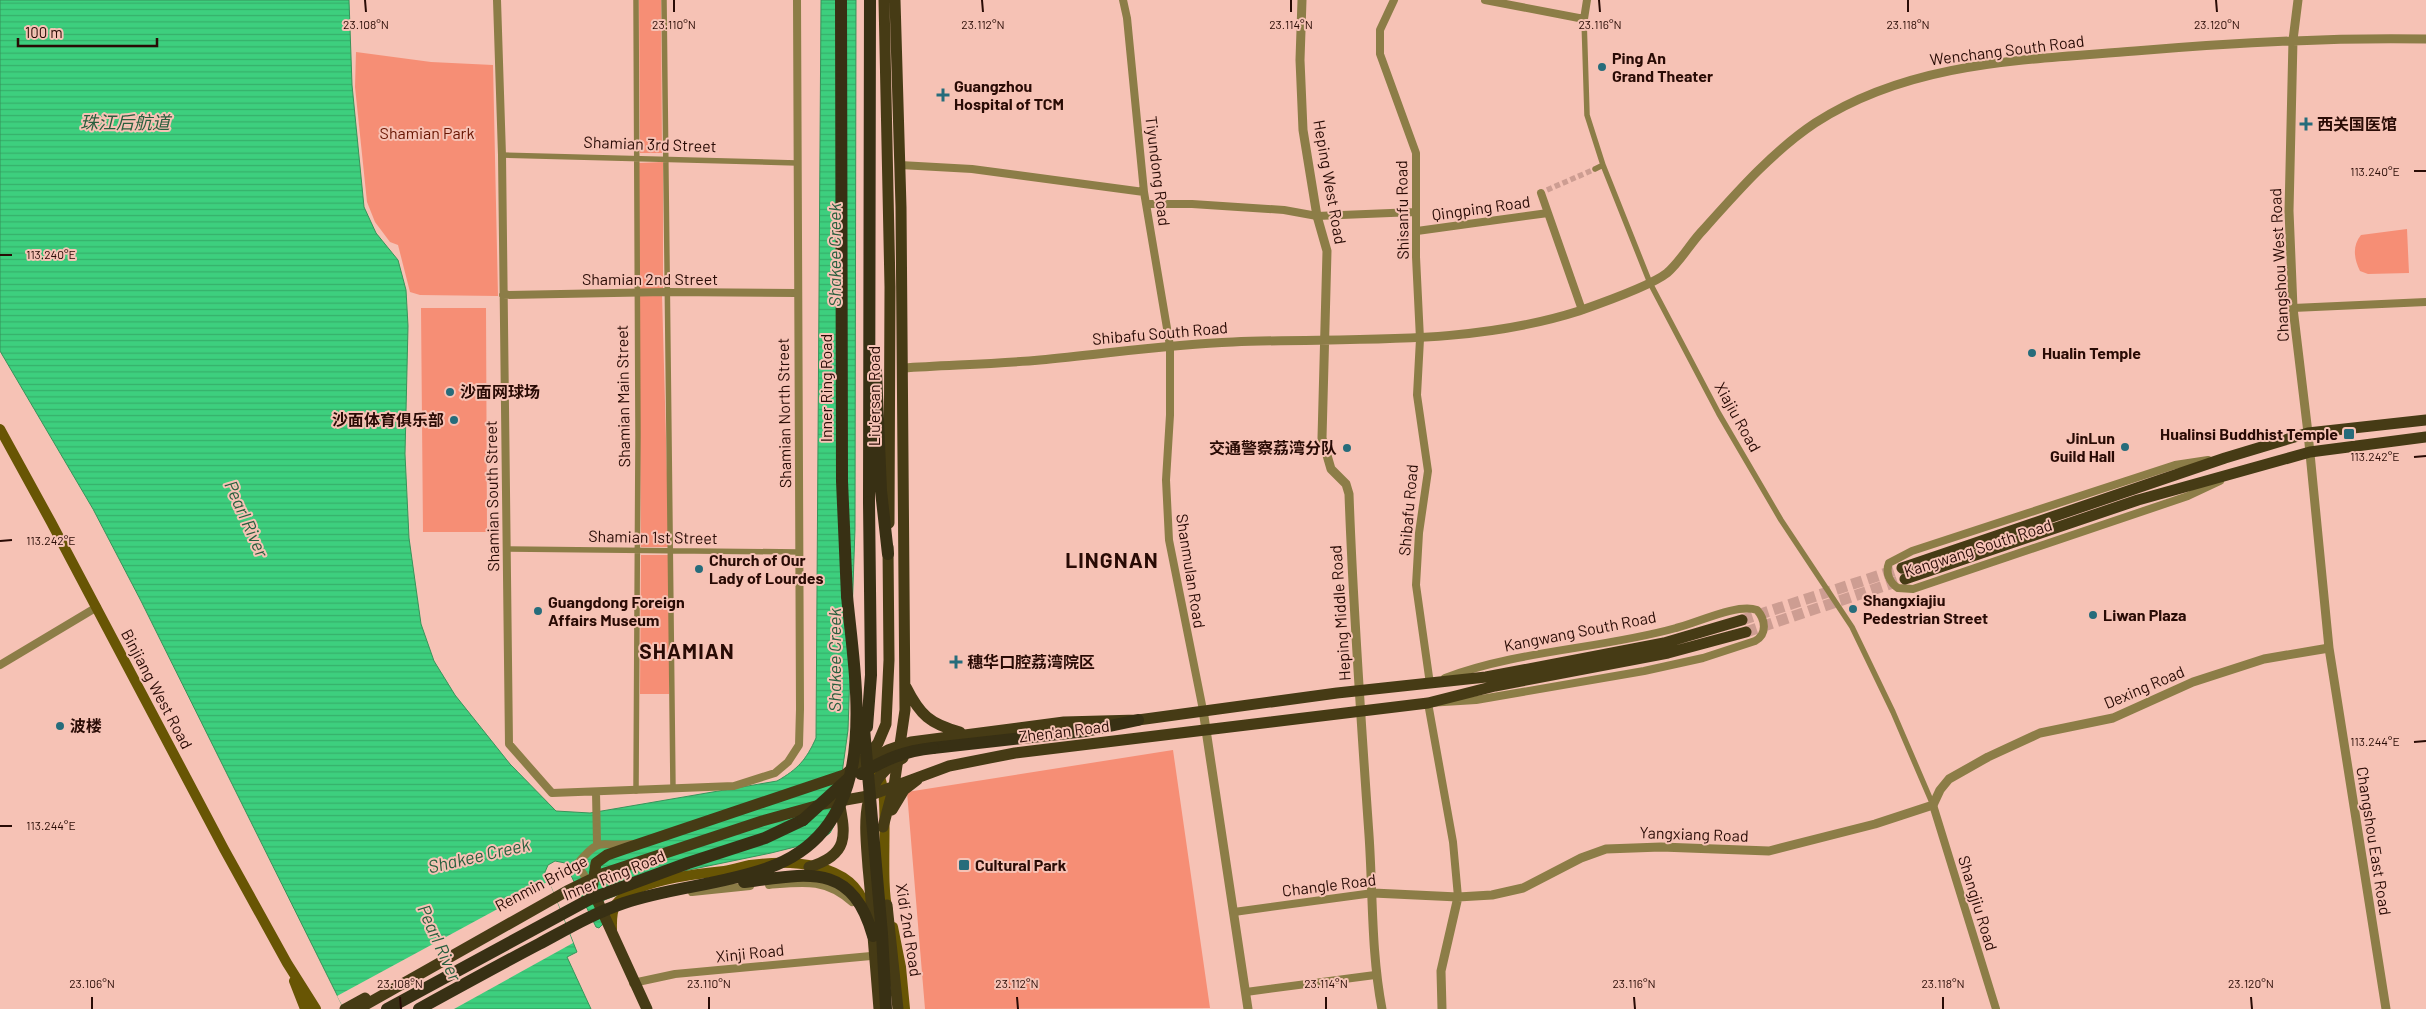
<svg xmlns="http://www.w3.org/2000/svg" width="2426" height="1009" font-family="Barlow,'Noto Sans SC',sans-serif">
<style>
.green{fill:#f68e75}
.water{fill:url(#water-rules);stroke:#37945a}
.pier{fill:#f6c2b5}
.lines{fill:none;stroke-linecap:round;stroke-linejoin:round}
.pedestrian-tunnel{stroke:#cd9d92;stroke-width:5.5;stroke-dasharray:5.5 3;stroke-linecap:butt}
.primary-tunnel{stroke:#cd9d92;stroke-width:11;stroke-dasharray:11 5.5;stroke-linecap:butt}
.pedestrian{stroke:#8c7d47;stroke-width:5.5}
.minor{stroke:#8c7d47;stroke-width:8}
.tertiary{stroke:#8c7d47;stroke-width:9}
.secondary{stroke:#685504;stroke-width:10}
.primary{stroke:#463b15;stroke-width:11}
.trunk{stroke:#383014;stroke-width:12}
.primary-bridge{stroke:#463b15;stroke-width:11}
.trunk-bridge{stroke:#383014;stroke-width:12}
.ticks{fill:none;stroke:#290b05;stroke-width:2}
.poi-dot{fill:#266c7b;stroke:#f6c2b5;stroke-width:2}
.labels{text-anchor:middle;stroke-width:4;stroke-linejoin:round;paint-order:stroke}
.street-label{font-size:16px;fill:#290b05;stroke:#f6c2b5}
.poi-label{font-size:16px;font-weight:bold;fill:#290b05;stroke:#f6c2b5;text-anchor:start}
.park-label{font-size:16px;fill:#671401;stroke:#f6c2b5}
.water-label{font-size:18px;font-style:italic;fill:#295f3e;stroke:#f6c2b5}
.district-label{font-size:21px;font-weight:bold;letter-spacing:1px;fill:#290b05;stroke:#f6c2b5}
.ticks-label{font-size:12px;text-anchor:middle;fill:#290b05;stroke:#f6c2b5;stroke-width:4;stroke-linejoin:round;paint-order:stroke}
</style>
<defs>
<pattern id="water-rules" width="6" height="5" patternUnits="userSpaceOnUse" patternTransform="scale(1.25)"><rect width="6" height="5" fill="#3dcf7e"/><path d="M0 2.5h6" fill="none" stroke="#36b06b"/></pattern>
</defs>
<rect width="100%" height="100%" fill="#f6c2b5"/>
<path class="green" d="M639,0h22l1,153h-22z
M356,52l75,10 62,3 5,231 -78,-1 -10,-3 -12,-47 -8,-3 -15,-20 -8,-20 -12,-115z
M663,162v127l-25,1 1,-127z
M2407,229l2,44 -41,1 -8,-3c-6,-12 -8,-25 1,-36z
M662,295l7,252h-28l-2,-251z
M421,308h65l1,224h-64z
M641,555h28v139h-29z
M1173,750l37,258 -285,1 -18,-217z"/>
<path class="water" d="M0,0h349l3,85 12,122 12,26 22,27 8,30 2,36 -3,128 4,84 12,86 13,37 21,34 55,69 46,47 34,2 187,-32c21,-12 29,-21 39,-43l5,-738h35l-1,529 -7,201 -13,94 -5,9 -11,8 -48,12 -92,19 -75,28 -5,10 4,14 -4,4 -3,-1 -31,-64 -10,-2 -7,4 -3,7 32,80 -10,5 24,52h-247l-203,-408 -48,-92 -93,-158z"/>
<path class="pier" d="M549,881l24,62 -119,66h-110l-7,-13z"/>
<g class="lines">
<path class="pedestrian-tunnel" d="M1547,190l48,-21"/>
<path class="primary-tunnel" d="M1742,620l160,-52
M1746,632l159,-53"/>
<path class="pedestrian" d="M664,0l9,789
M1584,19l3,96 16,50 47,118 69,131 62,106 71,107 41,85 40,93
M502,155l295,8
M1595,169l8,-4
M507,549l292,3
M636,791l2,-356 -2,-435"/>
<path class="minor" d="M497,0l5,155 7,589 43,49 182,-7 41,-13 13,-11 11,-17 1,-36 -3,-709
M1123,0l4,18 17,174 26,154v69l-4,65 3,60 34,170
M1394,0l-14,30v24l36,99v104l4,82 -3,56 11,76 -9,62 -3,52 14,99
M1485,0l99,19 3,-19
M900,165l72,4 172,23
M1541,193l41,117
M1147,204h45l92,6 33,6 98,-4
M1417,231l131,-18
M503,295l163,-3 130,1
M2293,308l133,-6
M2208,460l-33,5 -263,86 -23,12c-4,10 1,20 9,25l15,1 275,-93 32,-15
M0,665l97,-58
M1445,678c74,-28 156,-29 231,-50 21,-5 61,-25 81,-18 8,9 11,24 -2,31l-52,17 -59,13 -168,29 -48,3 25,139 5,55
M596,792l1,52
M1933,805l63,204
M589,883l-12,-19c26,-30 21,-16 54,-20
M769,885c34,-3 56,-7 83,17
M692,892l58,-6
M1234,912l139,-19
M633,983l42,-9 196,-18
M1246,992l129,-17"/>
<path class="tertiary" d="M1302,0l-2,60 3,70 14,86 10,35 -5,187 9,31 15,15 3,10c4,114 12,227 20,341 4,58 2,117 13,174
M2298,0l-5,40 -4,171 4,97 15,125 21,215 57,361
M903,368c45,-3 91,-4 137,-8 65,-6 129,-16 193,-18 116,-5 233,5 346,-31 20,-7 73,-26 88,-38 14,-12 24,-31 37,-44 33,-37 69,-78 111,-106 96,-62 210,-63 320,-72 96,-8 194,-14 291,-12
M1203,710l45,299
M1373,893l85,4 34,-2 31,-7 58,-30 25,-9 55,-2 108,4 106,-27 58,-19 7,-15 9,-11 39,-22 52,-24 73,-15 80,-36 71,-23 65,-11
M1442,1009l-1,-38 17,-74"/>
<path class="secondary" d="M0,429l51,93 173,327 63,114 29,46
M875,772l3,1c13,19 1,107 10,138
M893,927l8,40 4,42
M612,930c0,-8 -1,-18 4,-26 18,-24 80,-30 108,-33 8,-1 17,-4 26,-6 38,-5 102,-4 115,41
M294,981l11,28"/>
<path class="primary" d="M884,0l6,287 -1,236
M1902,568l323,-110 83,-25 118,-13
M1905,579l233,-79 172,-48 116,-15
M906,687c14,28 24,37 54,45
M847,773l22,-19 9,-11 8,-19 3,-64 -1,-113
M892,810l12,-20 13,-10
M883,827l11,-41 11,-76 -4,-503 -6,-207
M809,867c40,-12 37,-31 30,-66
M887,905l11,104
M873,936l6,73
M345,1009l20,-11
M358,1009l209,-118 35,-17 160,-53 61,-17 45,-8 81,-30 66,-13 413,-50 67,-17 173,-33 78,-21
M647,1009l-55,-120 4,-26 11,-8 20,-7 217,-73 44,-25 23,-8 153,-20 74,-2 199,-27 149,-16 178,-34 78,-23"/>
<path class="trunk" d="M841,0l1,481 5,115
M876,371l5,120 7,63
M869,502l1,-502
M933,748l153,-17 52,-11
M387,1009l203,-110 98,-36 77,-25 38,-18"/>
<path class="primary-bridge" d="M873,929c-1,-21 -3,-41 -5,-62 -3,-42 -10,-87 35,-109"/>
<path class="trunk-bridge" d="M863,717l19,217 4,75
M867,727l4,-52 -2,-173
M861,774c24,-15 44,-23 72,-26
M803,820l46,-42
M744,882c63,-8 108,-21 129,54
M419,1009c40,-22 80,-44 120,-65 28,-15 55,-31 85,-41 47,-16 97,-18 144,-35 116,-41 88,-178 79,-272"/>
</g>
<path class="ticks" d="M365,0l1,12M674,0v12M982,0l1,12M1291,0v12M1599,0l1,12M1908,0v12M2216,0l1,12M2414,171h12M0,255h12M2414,457l12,-1M0,541l12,-1M2414,742l12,-1M0,826h12M92,997v12M400,997l1,12M709,997v12M1017,997l1,12M1326,997v12M1634,997l1,12M1943,997v12M2251,997l1,12"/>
<g class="poi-dot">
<circle cx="1602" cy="67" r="5"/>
<path d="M940.5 87.5h5v5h5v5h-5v5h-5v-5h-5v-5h5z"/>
<path d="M2303.5 116.5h5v5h5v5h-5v5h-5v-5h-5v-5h5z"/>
<circle cx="2032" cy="353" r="5"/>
<circle cx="450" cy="392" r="5"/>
<circle cx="454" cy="420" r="5"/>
<rect x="2343" y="428" width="12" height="12" rx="2.5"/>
<circle cx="2125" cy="447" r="5"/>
<circle cx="1347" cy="448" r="5"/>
<circle cx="699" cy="569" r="5"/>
<circle cx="1853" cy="609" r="5"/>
<circle cx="538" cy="611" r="5"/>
<circle cx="2093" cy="615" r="5"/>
<path d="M953.5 654.5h5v5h5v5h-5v5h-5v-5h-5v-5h5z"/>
<circle cx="60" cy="726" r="5"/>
<rect x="958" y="859" width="12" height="12" rx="2.5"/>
</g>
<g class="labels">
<g class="street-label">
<text transform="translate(2007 50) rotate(-7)" y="6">Wenchang South Road</text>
<text transform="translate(650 144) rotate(2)" y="6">Shamian 3rd Street</text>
<text transform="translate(1158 171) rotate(83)" y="6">Tiyundong Road</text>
<text transform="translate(1330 182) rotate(80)" y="6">Heping West Road</text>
<text transform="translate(1481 208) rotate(-8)" y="6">Qingping Road</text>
<text transform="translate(1402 210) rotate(-91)" y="6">Shisanfu Road</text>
<text transform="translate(2279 265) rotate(-93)" y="6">Changshou West Road</text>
<text x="650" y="285">Shamian 2nd Street</text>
<text transform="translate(1160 333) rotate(-5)" y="6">Shibafu South Road</text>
<text transform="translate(826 388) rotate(-90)" y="6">Inner Ring Road</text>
<text transform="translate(623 396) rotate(-91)" y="6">Shamian Main Street</text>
<text transform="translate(874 396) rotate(-90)" y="6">Liu'ersan Road</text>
<text transform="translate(784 413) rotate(-91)" y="6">Shamian North Street</text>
<text transform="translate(1738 417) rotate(61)" y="6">Xiajiu Road</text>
<text transform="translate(492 496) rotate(-91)" y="6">Shamian South Street</text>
<text transform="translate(1408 510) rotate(-85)" y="6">Shibafu Road</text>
<text transform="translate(653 537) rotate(1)" y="6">Shamian 1st Street</text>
<text transform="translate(1978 548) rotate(-18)" y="6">Kangwang South Road</text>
<text transform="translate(1191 571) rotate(81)" y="6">Shanmulan Road</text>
<text transform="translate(1340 613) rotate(-94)" y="6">Heping Middle Road</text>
<text transform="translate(1580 631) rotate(-11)" y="6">Kangwang South Road</text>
<text transform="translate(2144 687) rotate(-23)" y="6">Dexing Road</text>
<text transform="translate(157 689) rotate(62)" y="6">Binjiang West Road</text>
<text transform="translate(1064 731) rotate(-7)" y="6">Zhen'an Road</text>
<text transform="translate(1694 834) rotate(2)" y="6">Yangxiang Road</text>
<text transform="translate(2374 841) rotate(81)" y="6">Changshou East Road</text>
<text transform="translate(614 875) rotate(-22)" y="6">Inner Ring Road</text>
<text transform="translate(541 883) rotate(-28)" y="6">Renmin Bridge</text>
<text transform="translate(1329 885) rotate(-7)" y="6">Changle Road</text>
<text transform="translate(1978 903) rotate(73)" y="6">Shangjiu Road</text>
<text transform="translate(909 930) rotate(81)" y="6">Xidi 2nd Road</text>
<text transform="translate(750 953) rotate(-6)" y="6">Xinji Road</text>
</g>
<g class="poi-label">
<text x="1612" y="64">Ping An<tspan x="1612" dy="18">Grand Theater</tspan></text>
<text x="954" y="92">Guangzhou<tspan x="954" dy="18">Hospital of TCM</tspan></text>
<text x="2317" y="130">西关国医馆</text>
<text x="2042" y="359">Hualin Temple</text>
<text x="460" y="398">沙面网球场</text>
<text x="444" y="426" text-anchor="end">沙面体育俱乐部</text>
<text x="2338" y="440" text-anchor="end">Hualinsi Buddhist Temple</text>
<text x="2115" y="444" text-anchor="end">JinLun<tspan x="2115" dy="18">Guild Hall</tspan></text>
<text x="1337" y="454" text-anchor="end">交通警察荔湾分队</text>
<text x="709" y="566">Church of Our<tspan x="709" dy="18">Lady of Lourdes</tspan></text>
<text x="1863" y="606">Shangxiajiu<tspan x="1863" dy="18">Pedestrian Street</tspan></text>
<text x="548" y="608">Guangdong Foreign<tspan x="548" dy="18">Affairs Museum</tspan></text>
<text x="2103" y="621">Liwan Plaza</text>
<text x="967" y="668">穗华口腔荔湾院区</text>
<text x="70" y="732">波楼</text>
<text x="975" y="871">Cultural Park</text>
</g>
<g class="park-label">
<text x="427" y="139">Shamian Park</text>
</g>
<g class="water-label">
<text x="125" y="129">珠江后航道</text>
<text transform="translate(835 255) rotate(-90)" y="6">Shakee Creek</text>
<text transform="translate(246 519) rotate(66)" y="6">Pearl River</text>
<text transform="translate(835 660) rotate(-90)" y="6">Shakee Creek</text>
<text transform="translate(479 856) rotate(-13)" y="6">Shakee Creek</text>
<text transform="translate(439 943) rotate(66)" y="6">Pearl River</text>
</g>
<g class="district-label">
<text x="1112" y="568">LINGNAN</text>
<text x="687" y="659">SHAMIAN</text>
</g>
</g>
<g class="ticks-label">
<text x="366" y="29">23.108°N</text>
<text x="674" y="29">23.110°N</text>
<text x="983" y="29">23.112°N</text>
<text x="1291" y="29">23.114°N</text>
<text x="1600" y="29">23.116°N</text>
<text x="1908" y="29">23.118°N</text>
<text x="2217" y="29">23.120°N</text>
<text x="2375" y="176">113.240°E</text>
<text x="51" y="259">113.240°E</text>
<text x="2375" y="461">113.242°E</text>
<text x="51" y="545">113.242°E</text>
<text x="2375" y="746">113.244°E</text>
<text x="51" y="830">113.244°E</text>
<text x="92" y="988">23.106°N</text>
<text x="400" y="988">23.108°N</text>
<text x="709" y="988">23.110°N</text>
<text x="1017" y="988">23.112°N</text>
<text x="1326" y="988">23.114°N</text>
<text x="1634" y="988">23.116°N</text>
<text x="1943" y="988">23.118°N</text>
<text x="2251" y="988">23.120°N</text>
</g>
<path d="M18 38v8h139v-8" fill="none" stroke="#290b05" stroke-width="2.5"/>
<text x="25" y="38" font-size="15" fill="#290b05" stroke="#f6c2b5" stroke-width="4" paint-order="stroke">100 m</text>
</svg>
